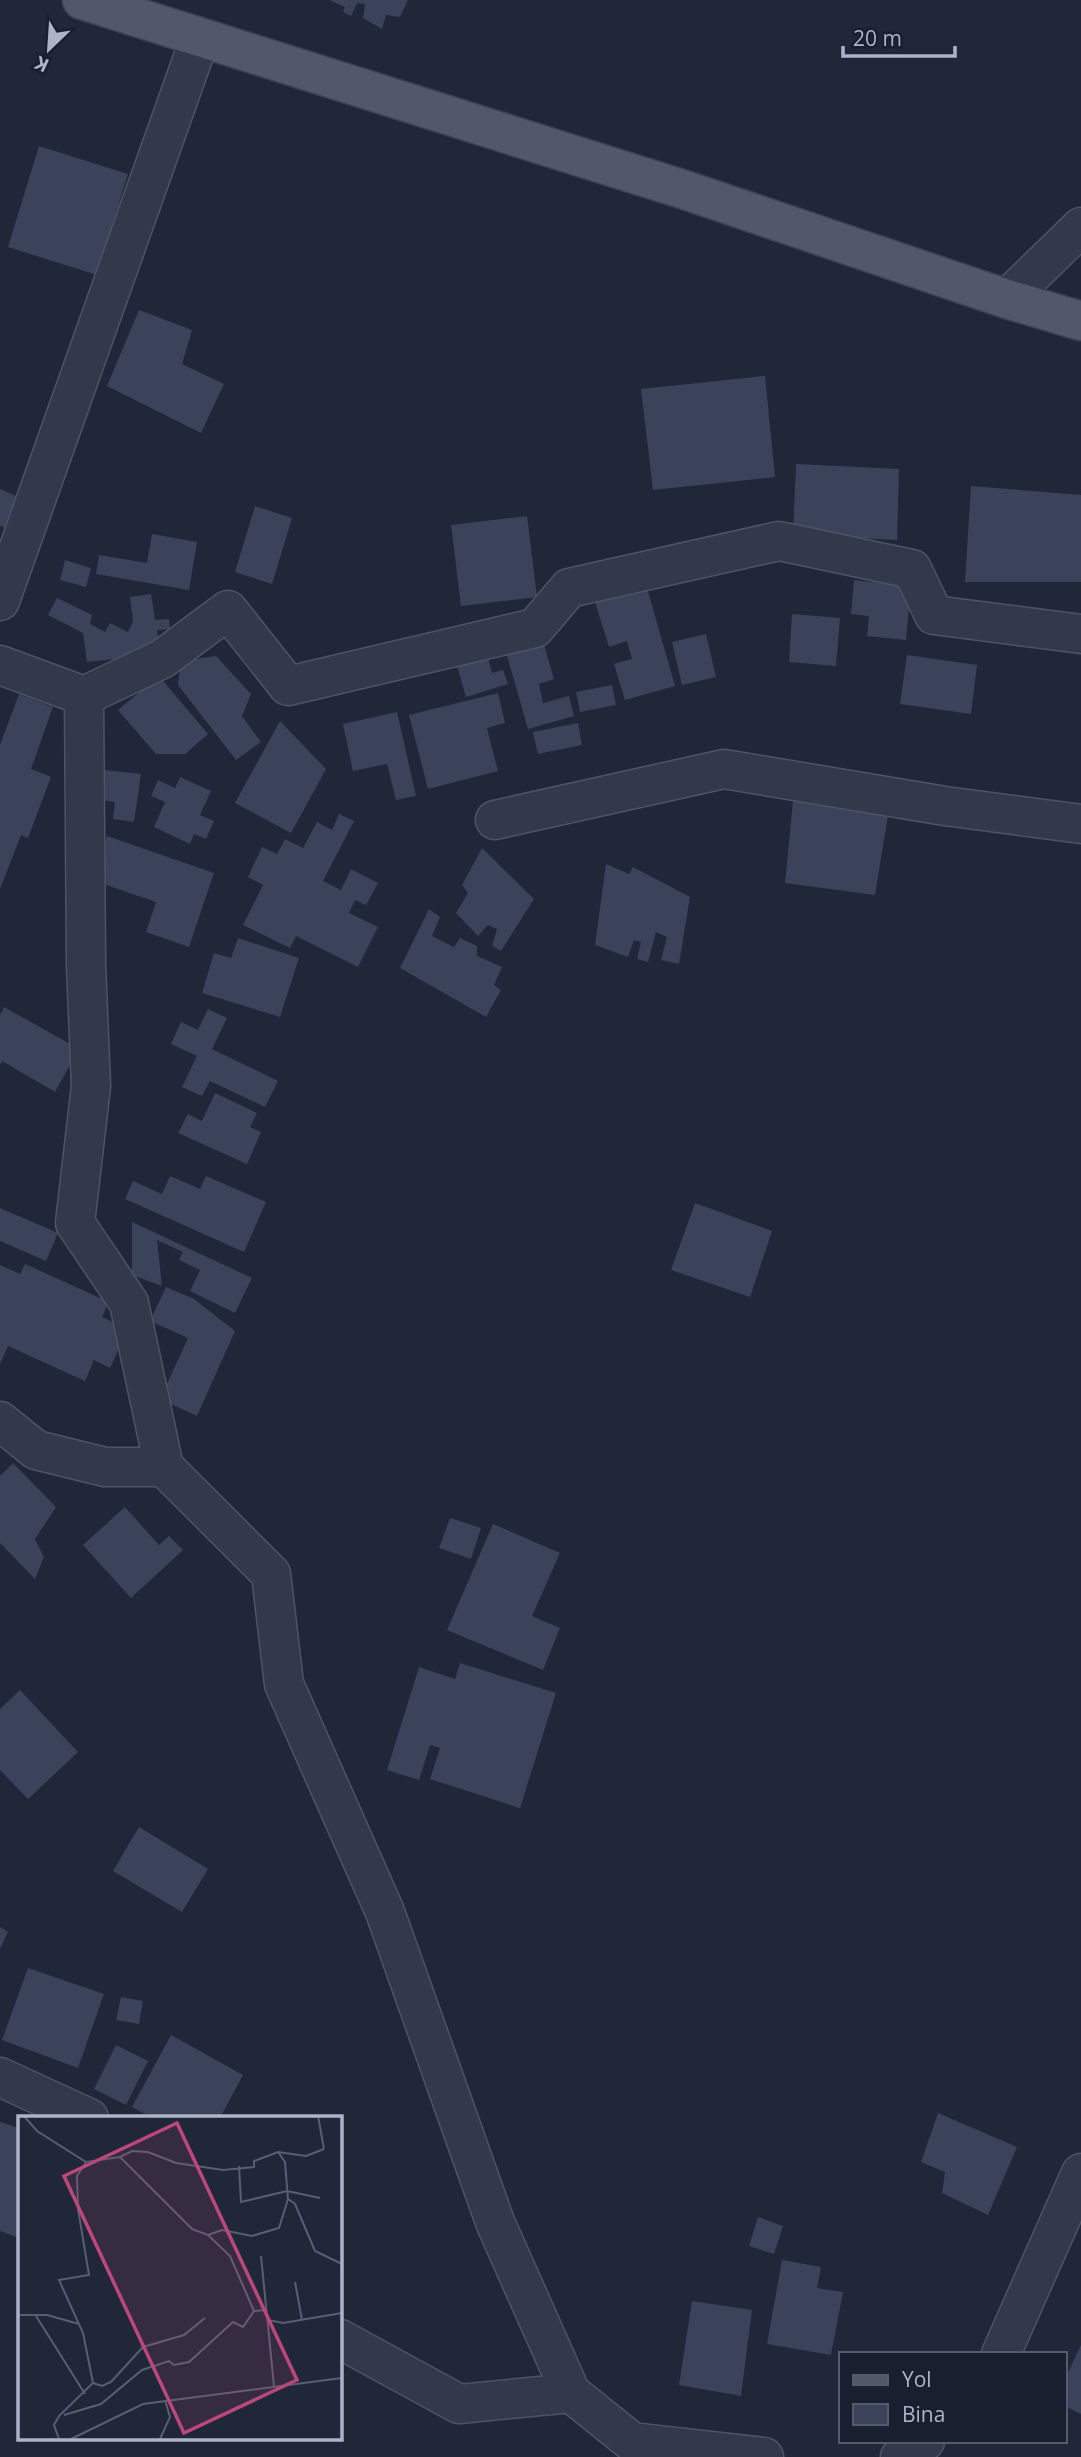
<svg xmlns="http://www.w3.org/2000/svg" width="1081" height="2457" font-family="'Open Sans',sans-serif">
<style>
.building{fill:#3a435a}
.lines{fill:none;stroke-linecap:round;stroke-linejoin:round}
.minor-casing{stroke:#4d5464;stroke-width:41}
.major-casing{stroke:#3c4353;stroke-width:41}
.minor{stroke:#32394a;stroke-width:38}
.major{stroke:#50586a;stroke-width:38}
.inset-road{fill:none;stroke:#585f71;stroke-width:2}
.view{fill:#bc477b;fill-opacity:0.15;stroke:#bc477b;stroke-width:3.5}
.inset-edge{fill:none;stroke:#adb4c6;stroke-width:3.5}
</style>
<rect width="100%" height="100%" fill="#1f2739"/>
<path class="building" d="M329,0h79l-8,17 -14,-2 -4,14 -19,-11 2,-14 -8,-1 -6,13 -8,-4 2,-5z
M39,146l89,28 -31,101 -89,-28z
M139,310l53,20 -10,34 42,20 -23,49 -94,-47z
M765,376l10,101 -122,13 -12,-101z
M796,464l103,5 -2,71 -104,-5z
M971,486l110,9v87h-116z
M0,489l28,12 -14,31 -14,-6z
M255,506l37,12 -20,66 -37,-12z
M527,516l10,81 -76,9 -10,-81z
M152,534l45,8 -8,48 -93,-16 3,-19 48,8z
M65,560l26,8 -5,19 -26,-7z
M854,580l57,6 -5,54 -39,-4 2,-20 -18,-2z
M647,588l28,98 -50,14 -11,-36 18,-5 -5,-18 -18,6 -14,-45z
M151,594l4,26 14,-1 1,10 -13,1 3,24 -73,8 -4,-29 -35,-18 9,-17 35,17 -2,9 15,8 5,-9 18,9 5,-10 -3,-25z
M792,614l48,4 -4,48 -47,-4z
M706,634l10,43 -34,8 -10,-43z
M543,641l11,38 -15,5 4,19 26,-7 5,20 -46,13 -22,-77z
M487,653l5,20 11,-3 5,14 -42,13 -10,-35z
M907,655l70,10 -6,49 -71,-10z
M216,656l35,38 -9,22 19,26 -25,18 -58,-75 3,-24z
M159,676l49,58 -23,20h-29l-38,-44z
M612,685l4,20 -36,7 -4,-20z
M498,693l7,30 -18,5 11,43 -70,18 -19,-74z
M19,694l34,13 -22,62 20,8 -23,61 -7,-3 -21,54v-144z
M397,712l19,84 -20,4 -9,-36 -34,7 -10,-47z
M280,721l46,48 -35,64 -56,-30z
M578,723l4,22 -44,9 -5,-22z
M105,770l36,4 -7,48 -21,-3 2,-17 -15,-2z
M180,777l31,14 -11,24 14,6 -8,18 -12,-5 -4,10 -36,-17 11,-25 -14,-6 7,-16 17,8z
M793,801l95,14 -13,80 -90,-12z
M339,814l15,7 -31,60 18,9 10,-21 27,14 -12,22 -11,-5 -6,13 29,14 -20,40 -62,-31 -6,12 -47,-23 20,-40 -15,-8 14,-30 15,7 8,-15 18,9 14,-26 15,8z
M107,836l107,37 -25,74 -43,-15 10,-30 -64,-22z
M482,848l52,51 -33,52 -9,-5 5,-17 -9,-4 -10,11 -22,-23 12,-20 -6,-8z
M606,864l23,10 4,-7 57,30 -11,67 -18,-4 6,-23 -11,-5 -8,30 -11,-3 4,-17 -7,-2 -6,17 -33,-12z
M429,909l11,8 -8,19 22,11 6,-9 17,8v10l25,11 -8,18 7,5 -15,27 -86,-49z
M238,938l61,20 -19,59 -78,-24 12,-40 17,5z
M4,1007l75,42 -24,43 -53,-31 -2,4v-50z
M208,1009l19,9 -15,31 66,32 -13,26 -55,-26 -8,15 -20,-9 15,-31 -26,-12 10,-22 17,8z
M215,1093l42,20 -7,14 11,5 -14,32 -69,-31 10,-19 14,7z
M170,1176l30,13 6,-13 60,26 -22,50 -119,-53 8,-18 29,13z
M695,1203l77,28 -22,66 -79,-27z
M0,1208l58,25 -12,28 -46,-20z
M132,1222l120,56 -17,35 -45,-22 10,-21 -21,-10 4,-8 -26,-12 5,46 -30,-11z
M25,1264l84,38 -7,15 26,12 -18,39 -16,-8 -9,21 -77,-35 -8,18v-99l20,9z
M166,1287l28,12 41,32 -38,85 -37,-17 28,-61 -38,-17z
M13,1463l43,44 -21,32 9,18 -9,22 -35,-36v-67z
M125,1507l34,38 10,-9 14,14 -52,48 -48,-53z
M450,1518l31,10 -10,31 -32,-11z
M493,1524l67,29 -28,63 28,12 -17,42 -96,-40z
M460,1663l96,30 -36,115 -90,-29 10,-31 -10,-3 -11,35 -32,-10 32,-103 36,12z
M20,1690l58,62 -50,47 -28,-29v-61z
M139,1827l69,42 -26,43 -69,-41z
M0,1927l8,5 -8,17z
M28,1968l76,26 -26,74 -76,-28z
M121,1997l22,4 -4,23 -23,-4z
M171,2035l72,40 -23,43h-68l-20,-11z
M116,2045l32,16 -22,44 -32,-16z
M938,2113l79,34 -29,68 -46,-22 3,-21 -24,-10z
M0,2122l19,6v110l-19,-7z
M758,2217l25,9 -9,28 -25,-8z
M782,2260l39,7 -4,21 26,4 -12,63 -64,-11z
M692,2301l60,9 -11,86 -62,-11z
M1081,2345v69l-16,-8v-27z"/>
<g class="lines">
<defs>
<path id="minor" d="M1007,299l74,-72
M0,601l200,-563
M0,665l84,31 78,-37 66,-49 60,76 247,-58 34,-40 210,-47 133,28 22,46 147,19
M84,696l2,268 5,122 -16,137 54,80 35,164 107,107 13,110 101,228 110,310 76,171 61,49 132,15
M495,820l229,-51 221,37 136,18
M0,1421l36,29 69,17h59
M0,2077l89,41
M340,2339l119,65 112,-11
M1001,2354l80,-181
M900,2457l25,-16"/>
<path id="major" d="M82,0l603,190 322,109 74,22"/>
</defs>
<use href="#minor" class="minor-casing"/>
<use href="#major" class="major-casing"/>
<use href="#minor" class="minor"/>
<use href="#major" class="major"/>
</g>
<g transform="translate(18 2116)">
<rect width="324" height="324" fill="#1f2739"/>
<path class="inset-road" d="M6,0l13,15 49,31 34,-5 72,72 16,6 22,21 24,55M300,0l6,33M102,41l12,-6 16,1 28,11 47,7 31,-3v-6l24,-9 28,4 18,-7M221,50l2,36 46,-11 33,7M270,83l7,5 20,47 27,13M190,119l14,-5 30,6 27,-8 9,-29 -3,-37 -7,-10M243,140l13,130M277,166l7,38M0,199h29l32,9M18,200l49,78M250,204l15,3 59,-10M75,267l9,3 9,-4 32,-35 41,-12 21,-17M46,299l37,-11 41,-34 27,-9 5,4 15,-3 44,-40 10,5 11,-16 12,-1M41,323l-5,-14 5,-9 34,-33 -10,-50 -24,-53 30,-5 -11,-66 -1,-33 9,-14M53,323l72,-35 199,-26M142,323l10,-22 -5,-17"/>
<path class="view" d="M159,7l120,257 -113,53 -120,-257z"/>
<rect width="324" height="324" class="inset-edge"/>
</g>
<rect x="839" y="2352" width="228" height="91" fill="#181f2e" stroke="#545b6b" stroke-width="2"/>
<rect x="853" y="2375" width="35" height="10" fill="#50586a" stroke="#545b6b" stroke-width="2"/>
<text x="902" y="2387" font-size="21" fill="#adb4c6">Yol</text>
<rect x="853" y="2404" width="35" height="21" fill="#3a435a" stroke="#545b6b" stroke-width="2"/>
<text x="902" y="2422" font-size="21" fill="#adb4c6">Bina</text>
<g transform="translate(49 49) rotate(205)" stroke="#181f2e" stroke-width="5" paint-order="stroke">
<path d="M0-5L12 26L0 18L-12 26Z" fill="#adb4c6"/>
<text y="-10" font-size="19" font-weight="bold" text-anchor="middle" fill="#adb4c6">K</text>
</g>
<path d="M843 46v10h112v-10" fill="none" stroke="#adb4c6" stroke-width="3.5"/>
<text x="853" y="46" font-size="21" fill="#adb4c6" stroke="#181f2e" stroke-width="5" paint-order="stroke">20 m</text>
</svg>
